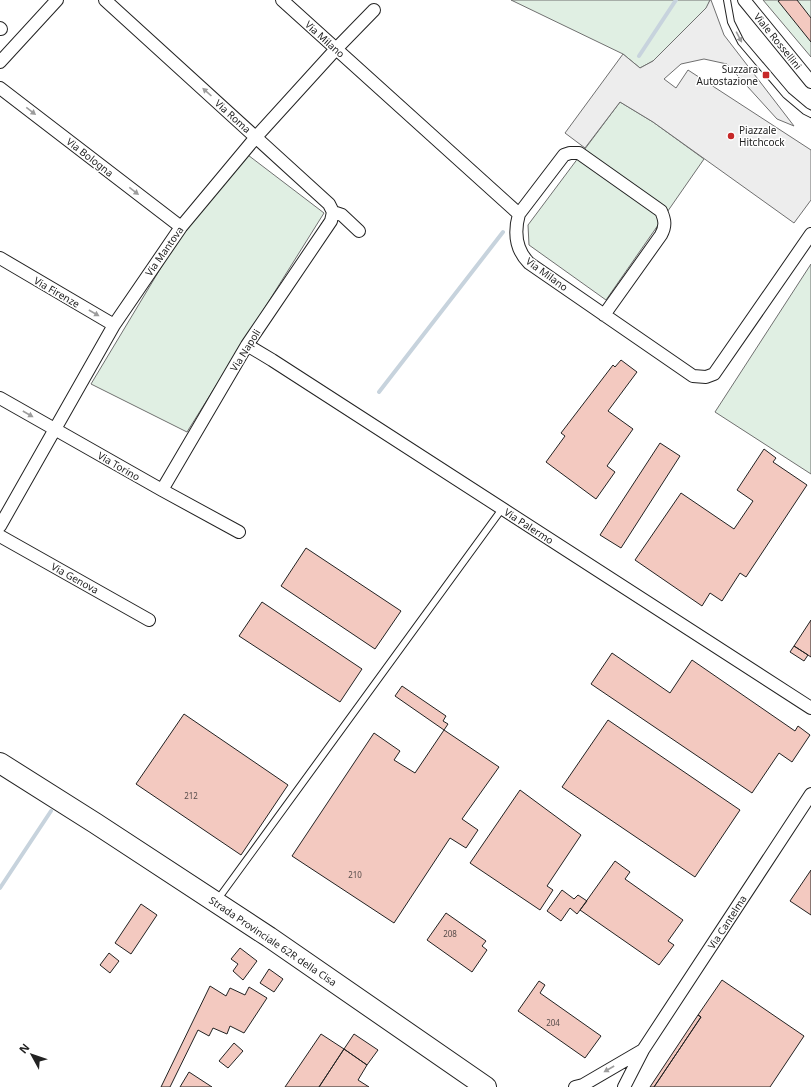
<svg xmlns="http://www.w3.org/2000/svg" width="811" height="1087" font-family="'Noto Sans',sans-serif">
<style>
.green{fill:#e0efe3;stroke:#6f6f6f}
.parking{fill:#ededed;stroke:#6f6f6f}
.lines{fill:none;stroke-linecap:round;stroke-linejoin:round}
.stream{stroke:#c7d3dd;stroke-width:4}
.building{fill:#f3c9c0;stroke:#222}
.lane-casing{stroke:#222;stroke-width:8}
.street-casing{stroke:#222;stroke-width:14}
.primary-casing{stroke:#222;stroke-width:22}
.lane{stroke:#fff;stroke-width:6}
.street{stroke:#fff;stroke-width:12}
.primary{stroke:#fff;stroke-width:20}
.oneway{fill:#9c9c9c}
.poi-dot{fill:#c62828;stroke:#fff;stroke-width:1.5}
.labels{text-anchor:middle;stroke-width:3;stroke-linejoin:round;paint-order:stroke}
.number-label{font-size:8px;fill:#564c4a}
.street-label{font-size:10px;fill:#222;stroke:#fff}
.poi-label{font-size:10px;fill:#222;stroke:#fff;text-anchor:end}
</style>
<rect width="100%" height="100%" fill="#fff"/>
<path class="green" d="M511,0h199l-3,8 -54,53 -13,7 -17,-14z
M763,0h48v57z
M620,102l33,20 51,37 -98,141 -77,-55 -1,-20z
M244,152l80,61 -137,219 -96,-48 92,-153z
M811,264v210l-96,-62z"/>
<path class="parking" d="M710,0h1l13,35 70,91 -17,-7 -50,-55 -23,-5 -23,5 -17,15 12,9 12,-18 123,80v50l-17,23 -141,-101 -33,-20 -35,46 -20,-15 58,-79 17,14 13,-7 53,-53z"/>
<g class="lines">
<path class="stream" d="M639,56l37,-56
M379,392l124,-160
M0,888l51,-77"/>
</g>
<path class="building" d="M780,0h17l14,18v24l-33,-41z
M621,360l16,12 -29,39 25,18 -26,37 8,6 -19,27 -50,-37 19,-26 -4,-3 52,-68 2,2z
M660,443l20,13 -59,92 -21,-13z
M764,449l12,9 -3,4 34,23 -61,92 -6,-4 -18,28 -12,-8 -8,13 -67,-46 46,-67 53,36 19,-28 -16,-11z
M306,548l95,63 -26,38 -94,-63z
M262,602l100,67 -22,33 -101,-66z
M811,620v37l-17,-11z
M794,646l14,9 -4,6 -14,-9z
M612,653l58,40 22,-33 103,71 3,-5 12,9 -18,27 -13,-9 -27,40 -161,-109z
M402,686l44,30 -3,5 5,3 -4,6 -49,-34z
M184,714l104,71 -47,70 -105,-71z
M608,720l132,90 -45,67 -133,-90z
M444,730l55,37 -37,52 16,11 -12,18 -16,-10 -56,85 -102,-67 82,-123 26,18 -6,9 21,13z
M520,790l61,45 -34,51 6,4 -13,20 -70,-47z
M615,861l15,11 -5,7 58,41 -15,21 6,4 -15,20 -79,-55z
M811,870v45l-21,-14z
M562,890l12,9 4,-4 9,6 -10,13 -7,-6 -9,13 -14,-10z
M141,904l16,11 -26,39 -16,-11z
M446,913l40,28 -4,5 5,4 -15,22 -45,-32z
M240,948l17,13 -14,19 -10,-9 5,-7 -7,-5z
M109,953l10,8 -9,12 -10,-8z
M269,969l14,10 -9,13 -14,-9z
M722,980l82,56 -34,51h-116l47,-70 -3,-2z
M539,981l6,4 -5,8 61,43 -16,22 -67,-47z
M210,986l16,10 4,-8 15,7 4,-8 18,11 -23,35 -14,-7 -3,8 -14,-6 -4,8 -11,-6 -28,57h-9z
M698,1015l3,2 -47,70h-4z
M321,1034l23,15 -25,38h-34z
M354,1034l24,16 -11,15 -23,-16z
M234,1043l9,8 -15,17 -9,-7z
M344,1049l23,16 -9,15 11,7h-50z
M189,1072l23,15h-32z"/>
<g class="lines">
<defs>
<path id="lane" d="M727,0l4,22 10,20 45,53 19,16 6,3
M218,899l284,-390"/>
<path id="street" d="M105,0l224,204 4,8 9,3 17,16
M282,0l237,214c-5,18 -4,35 10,49l164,113 13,1 8,-3 97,-140
M744,0l67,82
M0,28l1,1
M0,62l57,-62
M0,88l181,139
M519,214l45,-59 6,-2h9l82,58c4,9 5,15 0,24l-57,80
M0,258l114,67
M247,345l25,15 539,348
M0,398l162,92 77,42
M162,490l85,-145 84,-124 2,-9
M0,526l114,-201 67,-98 75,-90 80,-88 38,-39
M0,536l149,84
M575,1087l8,-2 60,-35
M624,1087l19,-37 168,-256"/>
<path id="primary" d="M0,763l95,60 174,114 217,150"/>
</defs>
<use href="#lane" class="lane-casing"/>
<use href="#street" class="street-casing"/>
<use href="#primary" class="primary-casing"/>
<use href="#lane" class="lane"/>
<use href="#street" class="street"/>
<use href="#primary" class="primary"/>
</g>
<defs><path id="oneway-solid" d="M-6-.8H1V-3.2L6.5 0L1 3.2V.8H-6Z"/></defs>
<g class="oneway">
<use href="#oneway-solid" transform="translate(739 37) rotate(62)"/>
<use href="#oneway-solid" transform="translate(207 92) rotate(-138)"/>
<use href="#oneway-solid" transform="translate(31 111) rotate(38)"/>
<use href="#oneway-solid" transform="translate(134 191) rotate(38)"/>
<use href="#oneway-solid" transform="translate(94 313) rotate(30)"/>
<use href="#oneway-solid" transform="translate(28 414) rotate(30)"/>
<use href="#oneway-solid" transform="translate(609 1069) rotate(150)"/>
</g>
<g class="poi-dot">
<rect x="762" y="71" width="8" height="8" rx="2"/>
<circle cx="731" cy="136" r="4"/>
</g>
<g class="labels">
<g class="number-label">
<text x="191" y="799">212</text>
<text x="355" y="878">210</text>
<text x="450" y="937">208</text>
<text x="553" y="1026">204</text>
</g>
<g class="street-label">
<text transform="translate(325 39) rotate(42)" y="4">Via Milano</text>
<text transform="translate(778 41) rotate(51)" y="4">Viale Rossellini</text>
<text transform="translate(233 116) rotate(42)" y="4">Via Roma</text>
<text transform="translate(90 157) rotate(38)" y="4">Via Bologna</text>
<text transform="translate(164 251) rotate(-55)" y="4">Via Mantova</text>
<text transform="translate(547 274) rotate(36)" y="4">Via Milano</text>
<text transform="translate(57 292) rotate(30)" y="4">Via Firenze</text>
<text transform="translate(245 350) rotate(-58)" y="4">Via Napoli</text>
<text transform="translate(119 466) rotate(30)" y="4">Via Torino</text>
<text transform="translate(529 526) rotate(33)" y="4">Via Palermo</text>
<text transform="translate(75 578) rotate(29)" y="4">Via Genova</text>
<text transform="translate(727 922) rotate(-57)" y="4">Via Cantelma</text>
<text transform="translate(273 941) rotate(34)" y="4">Strada Provinciale 62R della Cisa</text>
</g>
<g class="poi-label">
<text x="758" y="73">Suzzara<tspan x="758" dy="12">Autostazione</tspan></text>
<text x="739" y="134" text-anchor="start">Piazzale<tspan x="739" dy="12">Hitchcock</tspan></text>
</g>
</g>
<g transform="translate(32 1055) rotate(310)" stroke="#ffffff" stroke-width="3" paint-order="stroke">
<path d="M0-3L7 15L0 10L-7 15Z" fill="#222222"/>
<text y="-6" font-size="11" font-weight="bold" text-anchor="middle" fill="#222222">N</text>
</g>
</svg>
